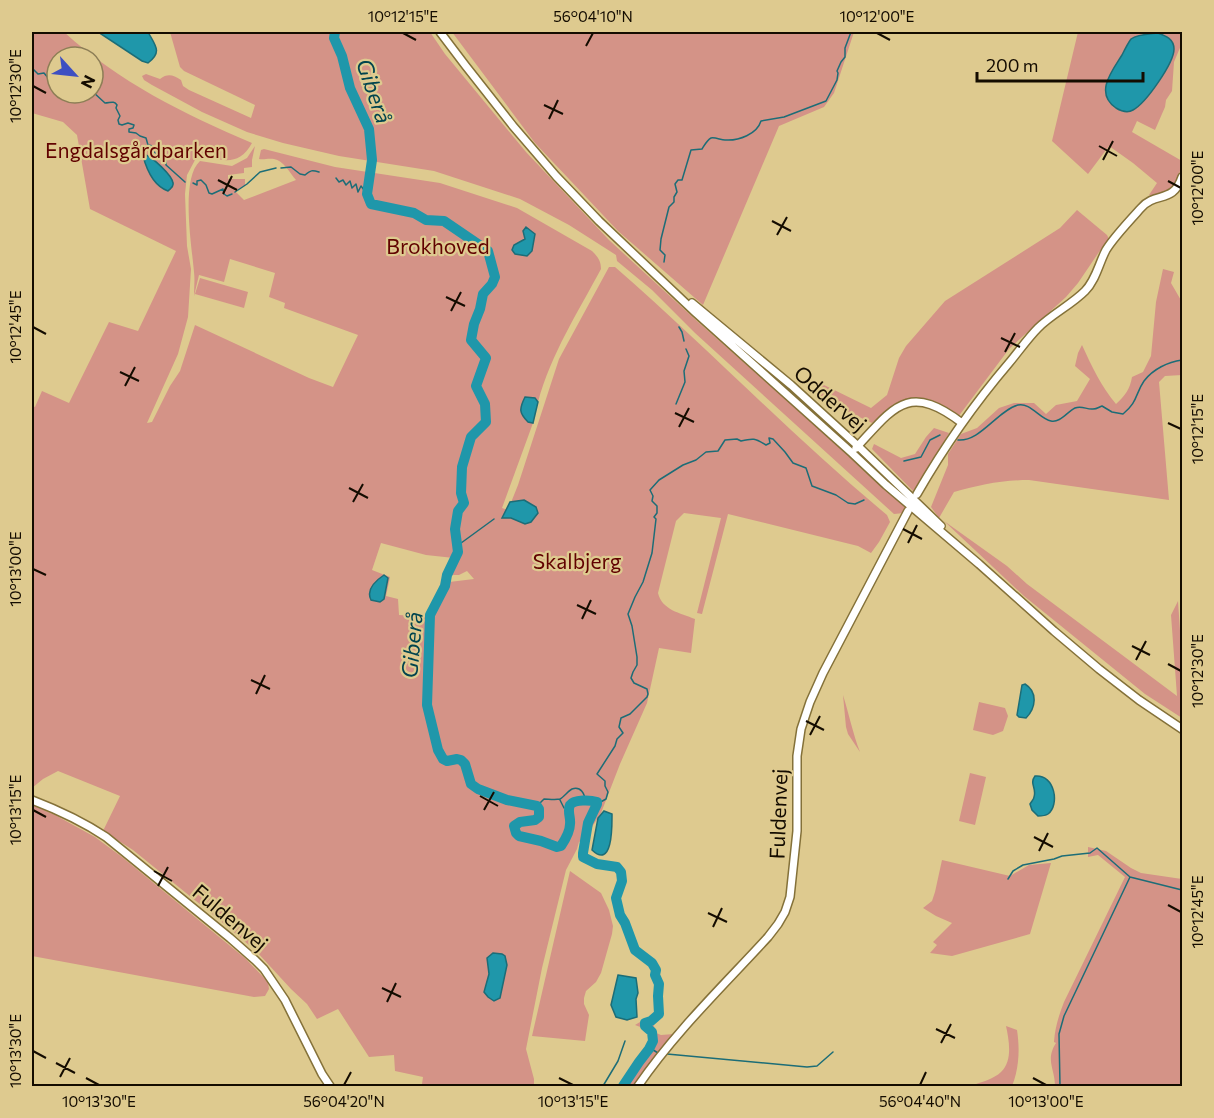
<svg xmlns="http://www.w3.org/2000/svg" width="1214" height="1118" font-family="Commissioner,sans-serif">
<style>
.green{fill:#d49387;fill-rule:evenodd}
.water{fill:#1f97aa;stroke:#1c6d77;stroke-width:1.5}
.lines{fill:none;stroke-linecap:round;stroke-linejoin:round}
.stream{stroke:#1c6d77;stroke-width:1.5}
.river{stroke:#1f97aa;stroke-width:10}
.secondary-casing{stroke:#847139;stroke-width:10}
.secondary{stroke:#fff;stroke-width:7}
.ticks{fill:none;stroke:#140c00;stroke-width:2}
.labels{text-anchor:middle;stroke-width:4.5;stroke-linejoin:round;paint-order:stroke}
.park-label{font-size:21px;fill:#610200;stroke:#deca8f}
.street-label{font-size:21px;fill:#140c00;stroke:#deca8f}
.water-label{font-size:22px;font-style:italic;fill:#00444e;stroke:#deca8f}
.neatline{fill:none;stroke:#140c00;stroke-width:2}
.ticks-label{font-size:15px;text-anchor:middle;fill:#140c00}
</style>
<rect width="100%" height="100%" fill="#deca8f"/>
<path class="green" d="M32,32h32c55,50 120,82 188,111 -13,24 -29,17 -52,13l-5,4 -8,15 -2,19 2,52 4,23 -3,48 -10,37 -31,69 5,-1 18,-36 10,-15 15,-46 114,53 24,9 25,-52 -74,-27 1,-5 -16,-6 6,-24 -45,-14 -6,23 -25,-7 -5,21c0,-8 1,-16 0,-24 -2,-25 -14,-93 6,-111l32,5 15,-8 8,-12 -3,14v7l-8,1v5l-16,2v4h17v6l-10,6 9,9 52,-20c-6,-7 -13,-20 -22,-21 -6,-1 -10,1 -15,0l2,-9 3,-1 71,18 105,16 77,25 75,43c6,6 9,10 9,18 -23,43 -50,85 -63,133l-3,-4 -7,24 5,1 -31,85 6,2 10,-25 41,-126 50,-92h6c93,81 178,170 272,248l3,7 -11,20 -8,11 -13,-7 -130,-32 -26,100 -5,-1 24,-95 -37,-5 -8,8 -18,72c4,17 22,20 37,26l-4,34 -32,-5 -12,55 -27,61 -19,49 -16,25 -6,4 -2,7 -11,21 -24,98 -16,81 8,30v7h-98v-1l-14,-1 1,-7 -28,-6 -1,-16 -25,2 -31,-48 -21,10 -10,-15 -16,-15 -35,-38 -39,-33 -84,-68 -30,-19 17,-35 -62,-25 -15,8 -11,9v-382l3,1 7,-16 27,12 40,-81 29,9 38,-80 -86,-42 -13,-74 -14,-13 -31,-9zM57,57h36v36h-36zM381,543l45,12 28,3 -7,17h12l8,-4 7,8 -33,4 -6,20 -7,14 -29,-2 -1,-16 -12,-3 4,-19 -18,-7z
M170,32h260l15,22 81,98 83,88 89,82 147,130 20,20 41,35 -2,6 -10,1 -199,-181 -43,-43 -35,-29 -1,-6 -47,-30 -49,-26 -86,-28 -95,-15 -56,-13 -36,-11 -45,-20 -50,-27 -8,-5 -2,-4 4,-2 14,5c8,-6 13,-4 21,1l2,6 6,4 62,28 4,-13 -71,-34 -4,-4z
M452,32h402l-20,61 -10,14 -45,19 -76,179 -85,-74 -83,-88z
M1078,32h96l8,2v9l-8,19 -2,29 -6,9 -1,7 -10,23 -18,-9 -5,11 50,29c0,6 -2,10 -4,15 -6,15 -11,16 -26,20l-3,-1 8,-12 -24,-20 -24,-17 -21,28 -36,-33z
M1077,210l30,25 3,6 -11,11 -21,31 -12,14 -57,52 -51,68 -23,-15 -18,-2 -15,2 -14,7 -16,14 -56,-26v-8l8,-4 47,23 16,-13 12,-37 7,-12 39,-45 115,-73z
M1163,269l11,3 -3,11 11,19v73l-17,1 -6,6 10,118 -140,-20c-27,0 -50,5 -75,12l-15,26 -8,-11 17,-42v-11l13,-20 16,-6 22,-20 15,-5h20l12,11 10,-9 21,-4 13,-22 -15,-13 3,-13 4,-8c10,22 19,41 34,59 9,-8 14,-15 16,-27l11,-5 8,-16 5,-54z
M200,278l48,14 -4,16 -49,-14z
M934,428l15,5 -35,59 -42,-43 2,-5 27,14 14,-4 11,-17z
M944,521l63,45 20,18 150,112 -6,-81 7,-14 4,59v58l-37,-24 -121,-98z
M843,695c6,19 10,39 17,57l-12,-18 -2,-7z
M979,702l26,6 3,8 -5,15 -10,4 -20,-5z
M970,773l16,4 -11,48 -16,-4z
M32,805l23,10 40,22 27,20 124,102 22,23 1,7 -4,7 -11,1 -222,-41z
M1088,847l18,4 25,17 10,5 41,6v207h-127c0,-17 -10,-26 1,-43l-2,-1c1,-15 5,-27 10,-40l61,-125 -27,-22 -10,2z
M942,860l68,16 19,-11 22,-2 -21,71 -78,22 -22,-3 7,-8 -4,-3 19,-19 -16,-7 -13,-8 9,-7 3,-9z
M570,871l31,22 8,17 4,16 -1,8 -11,39 -5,9 -10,9 -2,7v6l5,11 -4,26 -53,-5z
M640,1022l13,1 3,10 5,2 13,-1 -6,5 -34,47h-14l31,-44 -1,-9 -7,-5 -8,-3z
M1006,1026l11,4c3,19 2,39 -5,56h-41c10,-4 23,-7 30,-14 12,-11 8,-32 5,-46z"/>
<path class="water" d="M98,32h50c7,13 15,20 0,31l-6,-2z
M1158,33c8,3 16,6 16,16 0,14 -28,54 -41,61 -5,3 -12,1 -17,-2 -22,-15 -4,-37 6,-53 2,-4 6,-12 9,-16 7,-5 20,-5 27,-6z
M146,155c7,3 26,20 27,28 1,4 -2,5 -5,8 -14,-5 -21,-20 -25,-35z
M526,227l9,7 -3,17 -5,5 -12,-2 -3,-4 2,-5 11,-6 -2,-8z
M525,397l10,1 3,4 -5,21 -5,-1c-9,-9 -9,-13 -3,-25z
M524,500l12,7 2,6 -7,9 -6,2 -14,-6h-9l8,-16z
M384,575l4,3 -4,21 -4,3 -9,-2c-5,-10 4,-19 13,-25z
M1025,684c13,8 11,24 1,34l-7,-1 -2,-2 5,-30z
M1035,776c20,-2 25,29 13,38 -3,2 -6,2 -10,2l-6,-6 -2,-6c2,-3 4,-5 4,-7 3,-9 -5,-13 1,-21z
M604,811l8,3c0,11 1,56 -20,36l6,-32z
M493,953l9,1 3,2 2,9 -7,33 -6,3 -6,-4 -4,-5 5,-18 -2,-16z
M618,975l18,3 2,15 -2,6 1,18 -10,3 -11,-3 -5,-12z"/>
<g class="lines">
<path class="stream" d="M32,68l6,6 6,-1 5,6 5,3 3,-1
M93,92l12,11c5,0 9,-3 12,2l-1,3 4,8 -2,4 1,4 3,1 6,-2 6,2 -1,3 -4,1v3l7,1 4,3 6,2 2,7 5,1 1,6 12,8v5l19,17
M281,168l10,-1 9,7 5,1c6,-5 7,-5 14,-3
M336,178l3,4 4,-2 3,5 4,-4 2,7 4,-4 2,8 3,-6 6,8
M193,183l4,2v-4l4,-1 5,5 3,8 3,1 11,-5 1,5 3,2 5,-2
M235,192l12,-8 13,-12 16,-4
M664,262l1,-7 -5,-5 1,-11 8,-32 5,-5v-5l3,-5 -2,-8 3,-4h4l9,-30 11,-1c2,-3 5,-9 9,-11 4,-1 10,2 14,2 14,1 32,-6 36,-19l23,-4 42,-16 11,-21 1,-7 -1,-2 4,-9 4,-5v-9l6,-16
M679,327l3,5 2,9
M676,404l9,-22 -1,-11 5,-15 -3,-7
M958,440c22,2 39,-29 60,-35 12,-3 22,14 33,16 9,2 16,-9 24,-13 7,-3 12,2 18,1 4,0 6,-2 9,-3l10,6 11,2c15,-12 12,-20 21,-33 9,-12 24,-19 38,-21
M904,461l17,-4 9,-17 10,-5
M457,546l37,-27
M560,800l4,8
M597,804l9,-5 2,-7 -3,-6v-5l-8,-7 18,-28 2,-7 6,-6 -4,-6 2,-9 9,-4 17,-17 1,-3 -1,-5 -13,-6 -3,-5 2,-6 4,-7v-8l-5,-31 -4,-12 7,-17 8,-15 9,-29 4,-34 -2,-2 3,-4v-7l-5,-5 1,-5 -3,-6 9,-10 24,-15 13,-5 10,-8 12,-1 7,-11 12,-1 4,2c12,-3 14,-3 25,4l4,-2 -1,-5 4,1 12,13 8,11 13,5 6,18 24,9 12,8 7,1 9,-4
M537,806l7,-7c4,0 11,1 16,0 4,-2 8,-8 12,-10 9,-3 13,5 13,12
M1008,879l5,-8 10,-6 31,-6 8,-3 28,-3 7,-5 33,29 52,13
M650,1048l8,5 2,-1
M667,1054l140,13 10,-1 16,-14
M603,1086l15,-25 7,-20
M1060,1086l-1,-52 5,-18 66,-139"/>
<path class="river" d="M335,32l-1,6 8,18 8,32 19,41 3,31 -5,34 4,10 43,9 12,7 18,1 44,30 7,26 -3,7 -9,10 -3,15 -6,15 -3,16 15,18 -10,28 9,18 1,18 -15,15 -9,30 -1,26 3,10 -6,8 -3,18 3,23 -11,23 -2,11 -15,29 -3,90 11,45 5,9 4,2 10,-2 4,1 4,4 6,20 7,5 29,11 30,6 2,3v8l-4,3 -15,2 -6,4 2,7 3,3 22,5 16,6 4,-1c4,-6 9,-15 9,-22 1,-6 -3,-13 0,-19 4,-6 21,-5 27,-3v2l-9,19 -5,30v4l14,7 20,3 4,5 1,9 -6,17 4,17 5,8 10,27 17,13 4,7 -1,5 4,9 -1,12 1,18 -8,7 -6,2v3l7,6 1,9 -4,8 -10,13 -16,24"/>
<defs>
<path id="secondary" d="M440,32l25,33 48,61 43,50 43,45 97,92 156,140 34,32 93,79 75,67 45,38 40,31 43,29
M692,303l99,82 67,61 83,80
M856,448c38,-41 52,-66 106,-25
M917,494c27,-47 57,-90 92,-131 10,-12 19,-25 29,-35 14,-14 33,-23 47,-37 11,-11 14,-28 21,-41 7,-12 25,-31 35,-42 15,-17 32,-4 41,-31
M32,800c26,10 50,21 74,37l124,101 25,22 9,9 21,31 37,74 8,12
M638,1086c37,-54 86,-101 130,-149l10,-13 7,-12 5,-15 7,-66v-75l4,-27 9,-27 13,-29 85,-162"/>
</defs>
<use href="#secondary" class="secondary-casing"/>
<use href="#secondary" class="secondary"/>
</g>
<path class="ticks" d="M403,33l13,7M877,33l13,7M586,46l7,-13M33,86l13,7M544,105l19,9M549,119l9,-19M1099,146l18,10M1103,160l10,-19M218,180l19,10M1168,181l13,7M223,194l9,-18M772,221l19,10M777,235l10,-18M446,297l19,9M451,311l10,-19M33,327l13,7M1001,338l19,9M1005,352l10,-19M120,372l19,9M125,386l10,-19M675,413l19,9M1168,423l13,6M679,427l10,-19M349,488l19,10M353,502l10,-18M903,529l19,10M908,543l9,-18M33,569l13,6M577,605l19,9M582,619l9,-19M1132,646l18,9M1136,660l10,-19M1168,664l13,7M251,680l19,9M256,694l9,-19M806,721l18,9M810,735l10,-19M480,796l18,10M33,810l13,7M484,810l10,-18M1034,837l19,10M1039,851l9,-18M154,871l18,10M158,886l10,-19M1168,905l13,7M708,913l19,9M713,927l9,-19M382,988l19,9M387,1002l9,-19M936,1029l19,9M941,1043l10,-19M33,1051l13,7M56,1063l19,10M60,1077l10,-19M86,1078l13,7M559,1078l14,7M1033,1078l13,7M344,1085l7,-13M920,1085l6,-13"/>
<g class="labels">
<g class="park-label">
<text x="136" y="158">Engdalsgårdparken</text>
<text x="438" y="254">Brokhoved</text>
<text x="577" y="569">Skalbjerg</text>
</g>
<g class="street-label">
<text transform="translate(830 399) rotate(41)" y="7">Oddervej</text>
<text transform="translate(779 814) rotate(-88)" y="7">Fuldenvej</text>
<text transform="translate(230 918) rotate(40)" y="7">Fuldenvej</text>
</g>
<g class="water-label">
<text transform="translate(374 91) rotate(71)" y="8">Giberå</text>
<text transform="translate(412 645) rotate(-85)" y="8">Giberå</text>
</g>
</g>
<rect width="1214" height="1118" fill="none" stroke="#deca8f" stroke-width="66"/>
<g transform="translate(75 75) rotate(117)"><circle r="28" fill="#deca8f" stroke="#8d7e56" stroke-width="1.5"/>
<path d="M0-4.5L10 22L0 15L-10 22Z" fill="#3d4fc2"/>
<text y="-9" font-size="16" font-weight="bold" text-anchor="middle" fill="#140c00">N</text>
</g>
<path d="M977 72v9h166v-9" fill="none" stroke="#140c00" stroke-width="3"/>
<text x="986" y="72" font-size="18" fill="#140c00" stroke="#deca8f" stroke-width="4.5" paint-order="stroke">200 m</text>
<rect x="33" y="33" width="1148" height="1052" class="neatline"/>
<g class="ticks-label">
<text x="403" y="22">10°12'15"E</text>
<text x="593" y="22">56°04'10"N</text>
<text x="877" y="22">10°12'00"E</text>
<text transform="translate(16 86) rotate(-90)" y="5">10°12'30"E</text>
<text transform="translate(1198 188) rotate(-90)" y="5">10°12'00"E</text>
<text transform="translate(16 327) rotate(-90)" y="5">10°12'45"E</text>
<text transform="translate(1198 429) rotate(-90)" y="5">10°12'15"E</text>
<text transform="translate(16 569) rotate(-90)" y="5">10°13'00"E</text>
<text transform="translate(1198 671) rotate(-90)" y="5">10°12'30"E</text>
<text transform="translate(16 810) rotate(-90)" y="5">10°13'15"E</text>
<text transform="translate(1198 912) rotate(-90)" y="5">10°12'45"E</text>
<text transform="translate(16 1051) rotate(-90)" y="5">10°13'30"E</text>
<text x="99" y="1107">10°13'30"E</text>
<text x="344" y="1107">56°04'20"N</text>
<text x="573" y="1107">10°13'15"E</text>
<text x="920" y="1107">56°04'40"N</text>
<text x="1046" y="1107">10°13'00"E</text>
</g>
</svg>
